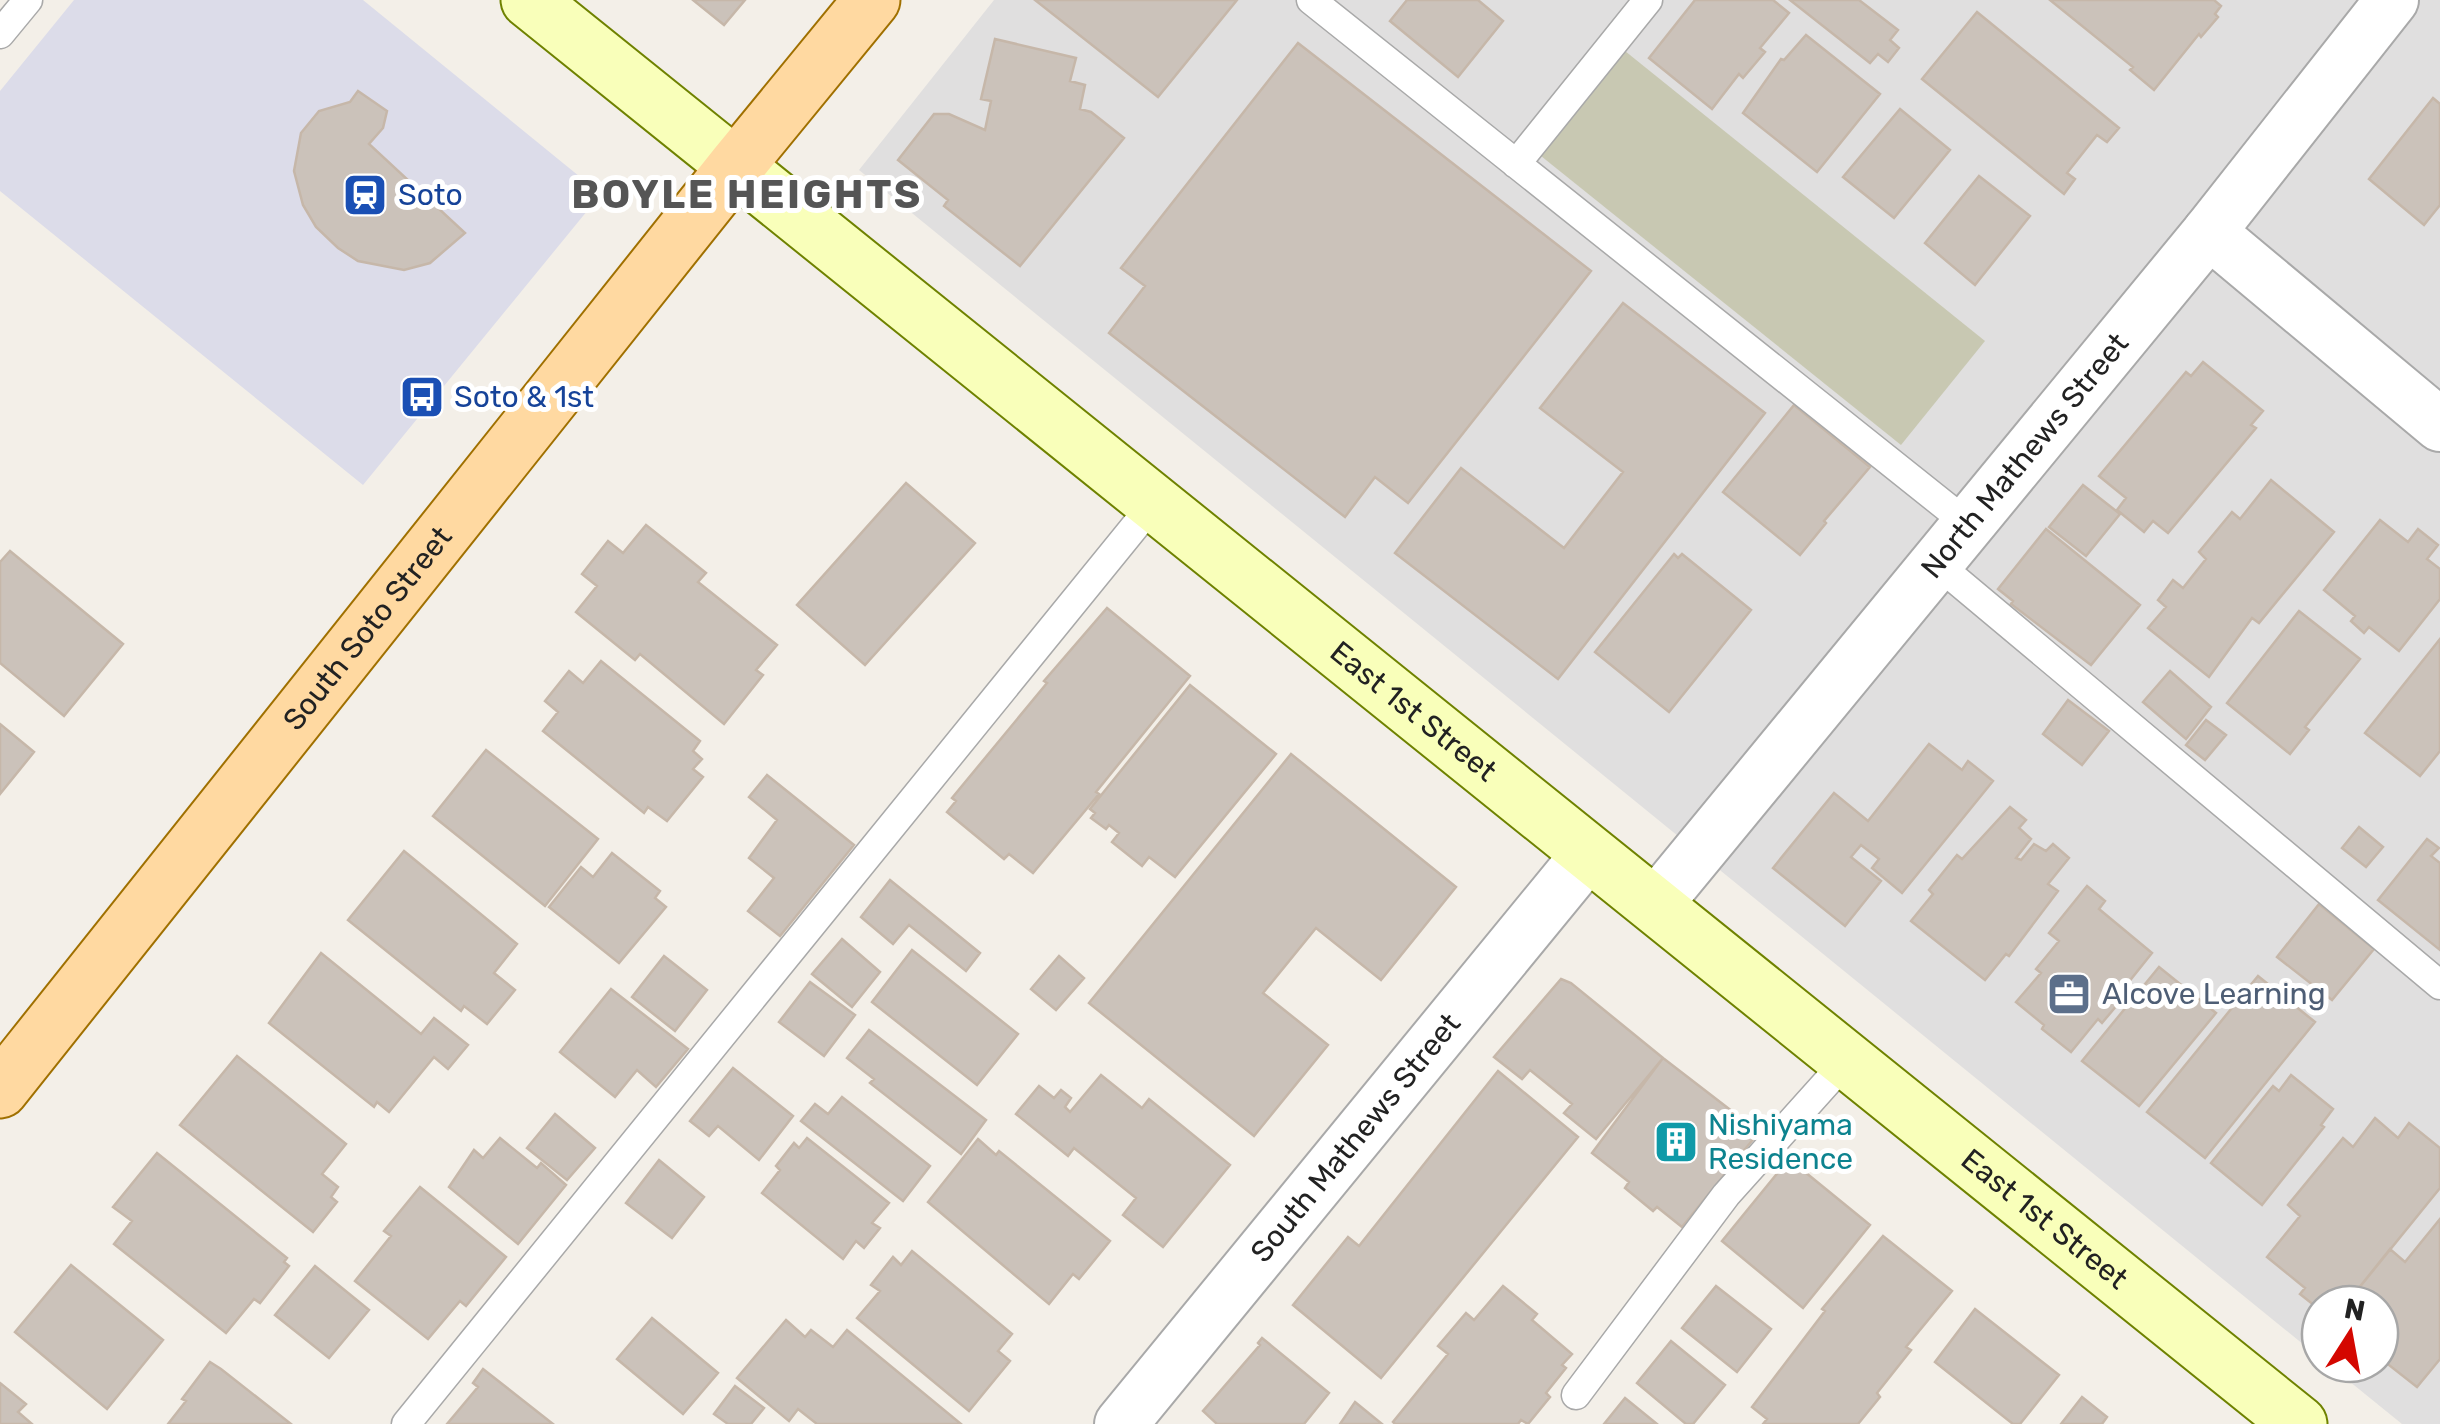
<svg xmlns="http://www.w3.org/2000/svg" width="2440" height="1424" font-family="Rubik,sans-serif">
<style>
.residential{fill:#e0dfdf}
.construction{fill:#c8c8b2}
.plaza{fill:#dcdce9;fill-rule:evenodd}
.building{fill:#cbc2ba;stroke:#c6b7a9;stroke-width:2.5}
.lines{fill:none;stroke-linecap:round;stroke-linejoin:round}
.lane-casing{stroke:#a9a9a9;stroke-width:31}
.street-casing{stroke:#a9a9a9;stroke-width:56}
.secondary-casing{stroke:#6f8200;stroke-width:59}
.primary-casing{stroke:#a07000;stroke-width:59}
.lane{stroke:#fff;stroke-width:28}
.street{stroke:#fff;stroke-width:52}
.secondary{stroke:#f9ffba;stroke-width:55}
.primary{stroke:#ffd9a1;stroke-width:55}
.labels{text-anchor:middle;stroke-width:10;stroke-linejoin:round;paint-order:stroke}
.transit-label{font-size:30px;fill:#164399;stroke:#fff;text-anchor:start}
.street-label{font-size:30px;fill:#222;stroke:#fff}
.service-label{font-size:30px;fill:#4e5e75;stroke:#fff;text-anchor:start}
.culture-label{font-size:30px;fill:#0d838f;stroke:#fff;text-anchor:start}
.district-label{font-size:40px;font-weight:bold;letter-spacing:2.5px;fill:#555;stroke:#fff}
</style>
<rect width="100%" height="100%" fill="#f3efe8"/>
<path class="residential" d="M994,0h1446v1424h-38l-74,-60h52v-60h-60v54l-1461,-1188z"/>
<path class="construction" d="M1625,51l360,290 -84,104 -360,-289z"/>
<path class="plaza" d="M74,0h289l238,194 -238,291 -363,-294v-100zM350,102l31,4 6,5 -4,17 -14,16 96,89 -35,30 -26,7 -46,-9 -20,-13 -22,-21 -13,-21 -9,-35 7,-38 18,-22z"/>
<path class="building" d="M693,0h52l-21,25z
M1035,0h202l-79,97z
M1407,0h71l25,21 -45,56 -68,-56z
M1695,0h78l16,13 -29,35 5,4 -22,26 -4,-4 -27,35 -63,-51z
M1790,0h69l39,30 -8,10 9,8 -11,14 -10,-8 -8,9z
M2050,0h164l7,6 -6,8 3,3 -17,20 -2,-3 -45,56 -24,-20 3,-3z
M1977,12l142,116 -12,14 -10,-7 -30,38 8,6 -11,15 -142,-115z
M1806,35l74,59 -63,78 -74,-59 38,-54 3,1z
M995,39l81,19 -6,23 15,4 -5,24 11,3 33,26 -104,128 -76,-60 4,-6 -50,-40 36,-46h15l36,16 6,-29 -10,-2z
M1298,43l293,228 -183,232 -33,-26 -30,40 -236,-184 36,-47 -24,-18z
M358,91l29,20 -4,17 -14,16 96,89 -35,30 -26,7 -46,-9 -20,-13 -22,-21 -13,-22 -9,-34 7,-38 18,-22 31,-9z
M2433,98l7,6v101l-16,20 -55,-46z
M1900,109l50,41 -56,68 -51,-41z
M1979,176l51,40 -55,69 -50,-42z
M1623,303l142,110 -207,266 -163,-126 66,-85 103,80 59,-76 -83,-64z
M2203,362l60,49 -12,14 5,3 -88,105 -15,-12 -9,11 -27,-22 9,-12 -27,-22 87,-104 5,4z
M1794,405l76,62 -46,54 2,2 -26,32 -77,-63z
M2271,480l63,52 -75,91 -7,-5 -43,59 -61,-49 18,-21 -8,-7 15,-20 10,8 23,-29 -7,-7 33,-40 8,7z
M906,483l69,60 -110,122 -68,-60z
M2083,485l37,29 -34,42 -37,-29z
M2380,520l28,22 10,-13 20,16 -11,14 13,10v30l-41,52 -30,-24 -5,6 -13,-12 4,-5 -31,-26z
M646,525l60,48 -8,9 79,63 -21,25 7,5 -39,49 -84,-70 -5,6 -59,-48 21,-26 -15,-12 26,-33 15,12z
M2046,529l94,76 -49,60 -80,-61 2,-3 -15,-12z
M10,551l113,93 -59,72 -64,-53v-101z
M1674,554l4,4 4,-4 69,56 -82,102 -74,-60z
M1107,608l83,68 -94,116 3,2 -66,79 -24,-19 -5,5 -57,-47 9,-11 -4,-3 95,-115 -3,-2z
M2299,611l61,48 -55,68 4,3 -19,24 -63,-51z
M2440,639v112l-20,25 -55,-43z
M601,661l99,80 -7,10 9,8 -9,10 10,8 -36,44 -19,-14 -4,6 -101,-82 15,-19 -13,-11 24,-30 14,12z
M2170,671l41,36 -25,32 -43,-37z
M1190,685l86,69 -101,123 -26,-20 -7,9 -30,-24 7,-9 -10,-8 -3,4 -15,-11 4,-5 -5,-4z
M2068,700l41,31 -27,34 -39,-31z
M2206,720l20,15 -21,25 -19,-15z
M0,724l34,28 -34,42z
M1929,744l33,26 6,-9 25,20 -91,112 -30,-25 7,-9 -18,-14 -10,12 30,24 -36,45 -72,-58 61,-75 34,28z
M486,750l112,89 -53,67 -112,-90z
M1291,754l165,133 -75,93 -65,-52 -53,65 65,52 -74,91 -165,-133z
M767,775l87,70 -74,91 -32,-25 26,-33 -25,-20 28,-38 -28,-23z
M2010,807l16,13 -7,8 12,11 -15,19 5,2 13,-16 12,7 7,-7 16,14 -21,26 10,7 -49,65 -3,-2 -21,26 -74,-59 22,-27 -4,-4 28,-35 5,4z
M2359,827l24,20 -17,20 -24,-19z
M2427,839l12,9 -8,8 9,7v87l-62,-50z
M404,851l113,93 -23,29 21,17 -28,34 -23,-18 -3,5 -113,-91z
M612,853l48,38 -5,7 11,9 -47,56 -70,-56 32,-40 12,10z
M890,880l90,73 -14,18 -57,-46 -16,19 -32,-27z
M2087,886l18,15 -6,8 53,44 -28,35 4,4 -26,31 -4,-4 -27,33 -29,-23 2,-4 -28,-23 25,-29 -5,-4 23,-28 -10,-8z
M2319,904l55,45 -42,51 -55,-43z
M842,939l38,33 -28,35 -40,-33z
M912,950l106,84 -41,51 -105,-83z
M321,953l100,81 13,-16 34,27 -20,24 -14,-12 -45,55 -12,-10 -3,5 -105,-84z
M664,956l43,34 -32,41 -43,-34z
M1059,956l25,22 -28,32 -25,-21z
M2159,967l57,46 -77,93 -57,-45z
M2258,976l57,46 -110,136 -58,-46z
M1561,979l10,4 92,75 -67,81 -32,-26 8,-9 -42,-34 -8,9 -28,-22z
M810,982l45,33 -31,41 -45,-34z
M611,989l77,60 -32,38 -19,-17 -22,27 -55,-45z
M869,1030l117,90 -25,34 -91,-71 4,-4 -27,-21z
M237,1056l109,88 -24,30 16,13 -7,10 6,5 -24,30 -133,-107z
M1663,1058l96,74 -77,95 -25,-20 -4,4 -28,-23 4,-6 -37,-29z
M733,1068l60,48 -34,44 -41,-34 -9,10 -19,-15z
M1498,1071l80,66 -197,241 -88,-73 55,-68 11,9z
M1101,1075l41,33 7,-9 81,66 -67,82 -40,-32 13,-17 -62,-50 -6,8 -52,-42 23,-28 15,12 7,-8 10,8 -6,9 5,5z
M2291,1075l42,34 -12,16 3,2 -62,78 -51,-42 62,-77 6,5z
M842,1097l88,69 -27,35 -102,-80 14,-17 13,10z
M555,1114l40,34 -28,32 -40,-32z
M2375,1118l23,20 11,-15 31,25v40l-94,116h-26v6l-20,-16 5,-6 -38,-31 33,-41 -12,-11 55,-67 10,9z
M500,1138l37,30 4,-5 25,22 -48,59 -69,-57 25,-37 9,8z
M807,1138l82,65 -17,20 8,5 -16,20 -8,-7 -13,18 -81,-66 18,-23 -4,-4 18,-23 5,5z
M978,1139l18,16 3,-4 111,90 -31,38 -6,-5 -24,30 -121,-102z
M157,1153l130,105 -3,4 5,4 -29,37 -6,-4 -28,34 -112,-89 18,-23 -19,-14z
M1789,1159l81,66 -67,83 -81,-67z
M659,1160l45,37 -32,41 -46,-35z
M420,1187l86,70 -40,49 -6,-5 -32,38 -73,-58 36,-45 -7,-5z
M2440,1219v140l-23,28 -37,-29v-54h-34l44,-55 15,13z
M1883,1236l69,55 -46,56 5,3 -34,43 3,4 -22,27h-95l4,-5 -15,-12 73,-96 -3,-2z
M912,1251l100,83 -14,17 12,10 -41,50 -112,-93 23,-27 -9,-6 22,-28 8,8z
M71,1265l92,75 -56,69 -92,-77z
M315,1266l54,44 -40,48 -54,-43z
M1503,1286l34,28 -5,6 40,34 -10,11 4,3 -20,25 4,4 -22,27 -7,-4 -3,4h-123l-2,-2 55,-68 -10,-8 28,-33 8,7z
M1716,1286l55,43 -34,43 -55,-44z
M1975,1309l84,66 -39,49h-7l-78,-62z
M652,1318l66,55 -35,41 -66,-55z
M786,1320l19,17 6,-7 22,17 14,-17 114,94h-144l-19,-15 -9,12 -52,-43z
M1262,1338l67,55 -25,31h-87l-14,-13 57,-66 -2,-2z
M1671,1341l54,44 -32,39h-7l-49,-41z
M210,1362l11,7 70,55h-123l18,-23 -4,-2z
M483,1369l70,55h-106l31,-37 -5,-4z
M0,1383l26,21 -8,8 14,12h-32z
M735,1386l29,22 -13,16h-23l-14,-10z
M2082,1397l25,20 -5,7h-41z
M1625,1398l32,26h-53z
M1355,1402l27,22h-42z"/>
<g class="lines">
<defs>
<path id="lane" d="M1311,0l657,524
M0,34l28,-34
M1516,164l132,-164
M1936,563l504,422
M1576,1395l150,-200 121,-135
M406,1424l748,-921"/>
<g id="street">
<path d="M2209,232l231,193"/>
<path id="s1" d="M1655,905l554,-673 183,-232"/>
<path id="s2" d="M1121,1424l468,-571"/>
</g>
<g id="secondary">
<path id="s3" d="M529,0l1770,1424"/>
</g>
<g id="primary">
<path id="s4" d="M0,1090l736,-924 136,-166"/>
</g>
</defs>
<use href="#lane" class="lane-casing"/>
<use href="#street" class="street-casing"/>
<use href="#secondary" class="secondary-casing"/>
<use href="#primary" class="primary-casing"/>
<use href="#lane" class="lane"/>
<use href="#street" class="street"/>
<use href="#secondary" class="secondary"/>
<use href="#primary" class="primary"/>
</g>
<defs>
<symbol id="station-square" viewBox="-11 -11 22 22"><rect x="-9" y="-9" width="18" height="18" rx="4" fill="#1a4fb4" stroke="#fff"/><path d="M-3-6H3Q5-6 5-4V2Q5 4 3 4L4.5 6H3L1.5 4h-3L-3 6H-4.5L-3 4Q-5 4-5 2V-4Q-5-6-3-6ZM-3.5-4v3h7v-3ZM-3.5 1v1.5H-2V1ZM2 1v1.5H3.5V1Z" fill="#fff"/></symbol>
<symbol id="bus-square" viewBox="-11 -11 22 22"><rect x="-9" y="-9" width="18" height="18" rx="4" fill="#1a4fb4" stroke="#fff"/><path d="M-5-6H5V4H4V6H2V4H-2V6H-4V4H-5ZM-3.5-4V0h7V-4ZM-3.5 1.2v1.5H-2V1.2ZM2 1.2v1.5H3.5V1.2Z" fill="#fff"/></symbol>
<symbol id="office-square" viewBox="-11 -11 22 22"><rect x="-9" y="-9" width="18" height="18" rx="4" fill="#5c6f8a" stroke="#fff"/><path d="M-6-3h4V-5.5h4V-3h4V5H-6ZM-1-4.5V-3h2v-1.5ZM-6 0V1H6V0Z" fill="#fff"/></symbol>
<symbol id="building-square" viewBox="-11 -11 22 22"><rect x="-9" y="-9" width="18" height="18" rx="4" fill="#0f9aa8" stroke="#fff"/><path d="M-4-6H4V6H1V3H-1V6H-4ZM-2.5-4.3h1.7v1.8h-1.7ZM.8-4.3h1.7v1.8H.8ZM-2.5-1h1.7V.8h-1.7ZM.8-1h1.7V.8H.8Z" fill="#fff"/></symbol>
</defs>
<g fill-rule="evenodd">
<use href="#station-square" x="340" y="170" width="50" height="50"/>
<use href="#bus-square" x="397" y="372" width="50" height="50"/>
<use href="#office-square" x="2044" y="969" width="50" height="50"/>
<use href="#building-square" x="1651" y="1117" width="50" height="50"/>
</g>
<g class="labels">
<g class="transit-label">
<text x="398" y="205">Soto</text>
<text x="454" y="407">Soto &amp; 1st</text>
</g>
<g class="street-label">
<text dy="10" stroke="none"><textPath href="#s1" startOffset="582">North Mathews Street</textPath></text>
<text dy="10" stroke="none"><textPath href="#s4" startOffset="590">South Soto Street</textPath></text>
<text dy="10" stroke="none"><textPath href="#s3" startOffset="1135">East 1st Street</textPath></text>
<text dy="10" stroke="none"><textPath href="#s2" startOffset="370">South Mathews Street</textPath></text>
<text dy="10" stroke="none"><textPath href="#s3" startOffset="1945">East 1st Street</textPath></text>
</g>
<g class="service-label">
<text x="2102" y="1004">Alcove Learning</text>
</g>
<g class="culture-label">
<text x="1708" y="1135">Nishiyama<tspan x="1708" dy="34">Residence</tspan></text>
</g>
<g class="district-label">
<text x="747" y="208">BOYLE HEIGHTS</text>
</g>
</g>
<g transform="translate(2350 1334) rotate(11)"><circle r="48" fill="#ffffff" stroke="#a7a7a7" stroke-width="2.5"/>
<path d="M0-8L18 38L0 25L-18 38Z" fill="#d40700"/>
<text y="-15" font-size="28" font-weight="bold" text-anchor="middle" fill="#222222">N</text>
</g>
</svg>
